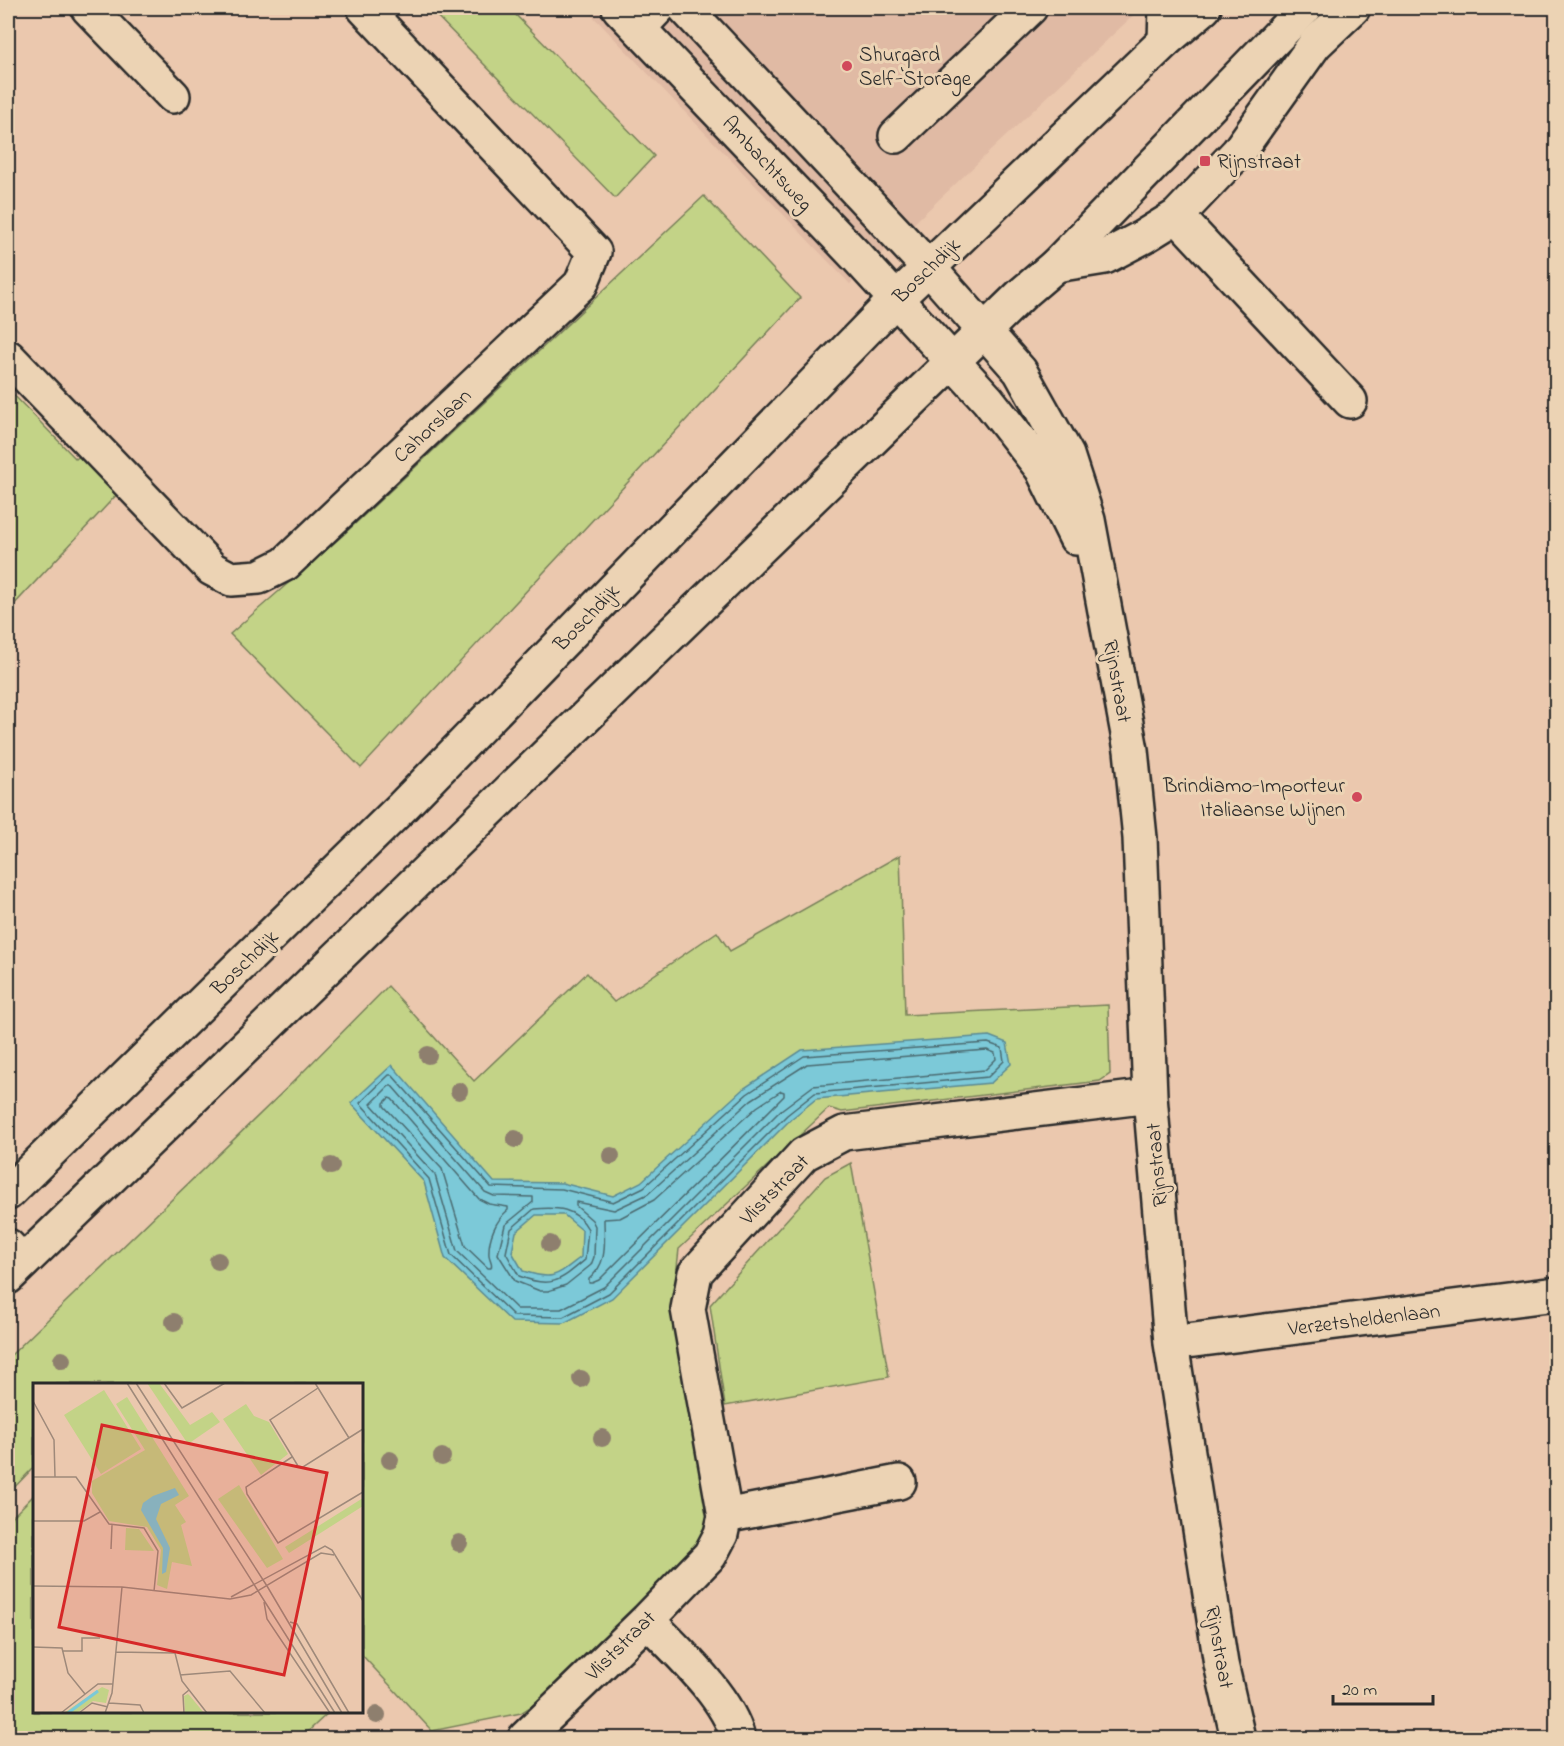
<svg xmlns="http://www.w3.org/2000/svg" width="1564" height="1746" font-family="'Indie Flower',sans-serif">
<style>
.built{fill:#e0baa4}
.green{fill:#c3d387;stroke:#777f59;stroke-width:1.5}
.water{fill:#7bc9d8;stroke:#5b8a93;stroke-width:1.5;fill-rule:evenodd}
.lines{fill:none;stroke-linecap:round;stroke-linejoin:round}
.shore{stroke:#4b6a70;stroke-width:1.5}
.minor-casing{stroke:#2b2b2b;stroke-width:38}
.major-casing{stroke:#2b2b2b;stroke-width:38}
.minor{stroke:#ecd3b4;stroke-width:33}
.major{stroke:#ecd3b4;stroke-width:33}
.tree{fill:#8e7f6e}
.poi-dot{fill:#d1495b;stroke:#ecd3b4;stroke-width:2}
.labels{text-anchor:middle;stroke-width:6;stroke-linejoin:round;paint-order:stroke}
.poi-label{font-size:21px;fill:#2b2b2b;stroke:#ecd3b4;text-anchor:start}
.street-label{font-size:21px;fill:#2b2b2b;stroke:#ecd3b4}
.inset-river{fill:none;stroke:#7bc9d8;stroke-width:3}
.inset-road{fill:none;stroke:#9e897a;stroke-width:1.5}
.view{fill:#d62828;fill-opacity:0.15;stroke:#d62828;stroke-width:3}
.inset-edge{fill:none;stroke:#2b2b2b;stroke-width:3}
</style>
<rect width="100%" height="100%" fill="#ebc8ae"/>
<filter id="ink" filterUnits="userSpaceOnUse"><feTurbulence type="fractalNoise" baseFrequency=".0167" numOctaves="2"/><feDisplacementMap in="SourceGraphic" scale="12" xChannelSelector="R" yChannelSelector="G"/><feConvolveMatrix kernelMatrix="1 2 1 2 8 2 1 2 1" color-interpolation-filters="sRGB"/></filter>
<g filter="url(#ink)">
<path class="built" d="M585,8h556l-291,276z"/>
<path class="green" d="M429,8h80l145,148 -39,42z
M704,196l96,102 -439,470 -131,-134 112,-98z
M8,389l68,70 9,-8 37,38 -114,122z
M900,855l5,160 203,-10 2,69 -10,7 -258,31 -13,-4 -150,141 -6,55 37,213 -9,28 -160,155 -20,13 -89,18 -70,-76v-271h-328v83l-26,27v-136l282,-273 98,-99 86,95 113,-108 27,29 103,-70 13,19z
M851,1163l38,214 -164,29 -15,-101 115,-128z
M34,1495v217h295l-28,26h-293v-217z"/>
<path class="water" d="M989,1036l18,7 4,21 -20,19 -175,16 -25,20 -179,179 -48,25 -52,-1 -67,-64 -21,-76 -73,-79 41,-38 102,117 68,1 51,13 28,-14 102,-93 59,-39zM536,1215h28l18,15 -1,27c-25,19 -27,24 -58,14l-11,-19 4,-20z"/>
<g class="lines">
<path class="shore" d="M988,1043l14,5 2,13 -16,16 -173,16 -28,22 -178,178 -46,24 -49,-1 -63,-61 -22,-76 -69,-76 29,-28h3l99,112 71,2 51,13 31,-15 103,-93 57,-38z
M987,1050l8,3 1,6 -11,11 -172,16 -32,24 -177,177 -43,22h-44l-60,-58 -22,-76 -64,-71 18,-18h3l93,106 9,4 39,1v5l-28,23 -7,29 17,27 25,10h8l18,-6 25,-20 3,-8 1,-31 -3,-6 -16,-14v-4l38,8 34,-16 103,-94 56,-36z
M781,1091l3,1v4l-185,184 -7,3h-3v-4c20,-17 15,-37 15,-60l16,-1 34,-18 103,-93z
M389,1098l3,1 87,100 10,5 19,3v3c-12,10 -20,28 -19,45 1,6 4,8 2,13h-3l-23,-22 -23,-77 -58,-63v-3z
M534,1209c22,-2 42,-2 54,20l-3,31c-25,21 -34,29 -66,16l-13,-23 5,-24z"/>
<defs>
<path id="minor" d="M88,8l85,88
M619,8l239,250 130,142 54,69 34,69
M685,8l243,259 92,104 47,84 21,65 43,230 9,88 10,258 21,247 50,321 17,74
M639,28l19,-20
M1165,41l1,-33
M896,136l134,-128
M1177,216l173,185
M1056,265l49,-8 38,-20 34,-21 61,-64 77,-108 38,-36
M8,357l204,212 19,10 28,-2 26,-13 296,-280 13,-32 -230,-244
M8,1246l15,16
M1171,1343l385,-49
M725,1516l174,-34
M647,1620c29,30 81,77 91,118
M525,1738l122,-118 63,-65 11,-21 4,-18 -37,-207 7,-36 109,-119 40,-21 306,-37"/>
<path id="major" d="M8,1193l394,-386 494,-508 269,-258 39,-33
M8,1277l914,-886 100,-97 34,-29 249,-257"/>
</defs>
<use href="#minor" class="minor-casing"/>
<use href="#major" class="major-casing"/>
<use href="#minor" class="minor"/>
<use href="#major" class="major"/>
</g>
<g class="tree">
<circle cx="428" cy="1055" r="9"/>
<circle cx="459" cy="1091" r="9"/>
<circle cx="515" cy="1139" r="9"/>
<circle cx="611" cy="1156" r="9"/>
<circle cx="331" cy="1166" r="9"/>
<circle cx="550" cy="1244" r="9"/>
<circle cx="218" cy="1261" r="9"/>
<circle cx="174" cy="1322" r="9"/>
<circle cx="62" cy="1360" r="9"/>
<circle cx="581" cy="1379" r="9"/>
<circle cx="602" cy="1438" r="9"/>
<circle cx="442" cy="1457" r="9"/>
<circle cx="390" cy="1460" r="9"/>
<circle cx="459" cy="1543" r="9"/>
<circle cx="377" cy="1715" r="9"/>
</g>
</g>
<g class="poi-dot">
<circle cx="847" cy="66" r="6"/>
<rect x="1199" y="155" width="12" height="12" rx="3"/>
<circle cx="1357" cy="797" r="6"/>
</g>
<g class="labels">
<g class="poi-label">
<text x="859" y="61">Shurgard<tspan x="859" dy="24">Self-Storage</tspan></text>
<text x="1217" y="168">Rijnstraat</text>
<text x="1345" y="792" text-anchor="end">Brindiamo-Importeur<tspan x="1345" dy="24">Italiaanse Wijnen</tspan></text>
</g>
<g class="street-label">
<text transform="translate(768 163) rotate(47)" y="7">Ambachtsweg</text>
<text transform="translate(926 270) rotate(-44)" y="7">Boschdijk</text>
<text transform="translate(432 425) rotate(-43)" y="7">Cahorslaan</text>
<text transform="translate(586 617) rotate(-46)" y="7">Boschdijk</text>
<text transform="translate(1118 681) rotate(80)" y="7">Rijnstraat</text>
<text transform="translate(244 962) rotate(-44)" y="7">Boschdijk</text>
<text transform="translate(1156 1165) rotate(-95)" y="7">Rijnstraat</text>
<text transform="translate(774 1189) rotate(-46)" y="7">Vliststraat</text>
<text transform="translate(1364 1319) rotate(-7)" y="7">Verzetsheldenlaan</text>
<text transform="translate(620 1645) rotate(-45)" y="7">Vliststraat</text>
<text transform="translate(1220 1647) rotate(80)" y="7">Rijnstraat</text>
</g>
</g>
<g transform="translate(33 1383)">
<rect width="330" height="330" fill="#ebc8ae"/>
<path d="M114,0h12l31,42 22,-13 8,10 -32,22zM71,7l37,59 -40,25 -37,-59zM94,14l62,99 -14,9 11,17 -5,3 11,41 -20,-4 -5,27 -10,-4 4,-35 -14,-23 -38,-6 -17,-28v-12l53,-31 -29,-46zM213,21l8,12 15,6 19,32 -27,21 -38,-56zM206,102l44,74 -16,9 -49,-69zM330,115v8l-74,47 -4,-6zM93,145l13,1 15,22 -29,-1zM69,304l7,3 -3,13 -13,-2 -16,12h-13zM155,311l2,2 14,17h-19l-1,-17z" fill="#c3d387"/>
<path d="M142,105l4,7 -18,9 -5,15 14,29 -4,24 -4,2 1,-26 -22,-38 2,-7 10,-7z" fill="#7bc9d8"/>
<path class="inset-river" d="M35,330l30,-22"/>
<path class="inset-road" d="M94,0l208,330M103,0l131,203 75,127M131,0l18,25 43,-25M282,0l34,55M285,5l-48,32 28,46 5,1 60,-38M0,18l21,39 1,37M259,74l-46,30 1,7 31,49 85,-51M0,94h43l33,47 35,4 14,23 -4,40M0,138h51l16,-9M78,166l1,-24M0,203l89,1 108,12 21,-4 70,-42 13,2M198,214l94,-51 7,4 31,51M231,219l3,17 63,94M257,239l7,2 52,89M0,264l29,1 6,25 17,21M30,268h19v-13h18M83,269l59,1 7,28 25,32M147,292l50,-4 35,42M76,320l31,2 4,8M28,330l37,-29h15M46,330l13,-10 16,4M72,330l7,-20 10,-106M151,330l-1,-18 6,-5"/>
<path class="view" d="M69,42l225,48 -43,202 -225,-48z"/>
<rect width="330" height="330" class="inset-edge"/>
</g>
<rect width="1564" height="1746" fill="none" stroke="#ecd3b4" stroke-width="30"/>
<rect x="15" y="15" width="1534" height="1716" fill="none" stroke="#2b2b2b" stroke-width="2" filter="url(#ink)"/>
<path d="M1333 1695v9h100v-9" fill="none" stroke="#2b2b2b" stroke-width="3"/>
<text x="1342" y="1695" font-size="18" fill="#2b2b2b" stroke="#ecd3b4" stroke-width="4.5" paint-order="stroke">20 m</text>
</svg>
